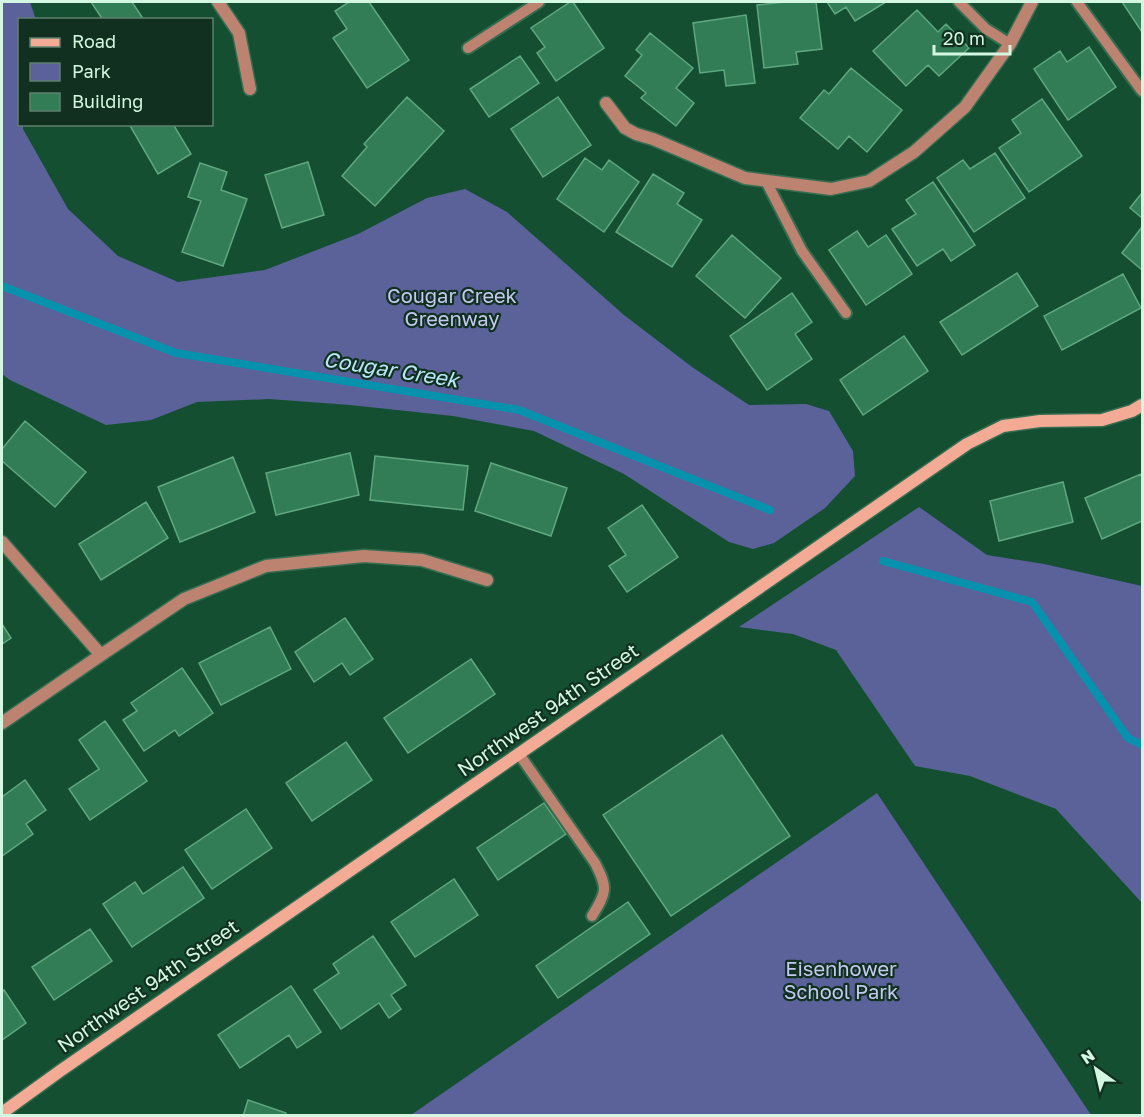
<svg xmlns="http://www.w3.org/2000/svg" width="1144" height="1117" font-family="'Golos Text',sans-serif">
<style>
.green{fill:#5b629a}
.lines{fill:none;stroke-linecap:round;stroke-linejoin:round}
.stream{stroke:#0692ad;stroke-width:8}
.building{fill:#327d56;stroke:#5fa87f;stroke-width:1.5}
.lane-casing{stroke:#366d51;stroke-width:14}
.street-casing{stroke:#366d51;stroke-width:15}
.secondary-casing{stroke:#366d51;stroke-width:15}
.lane{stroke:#bc8371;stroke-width:10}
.street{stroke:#bc8371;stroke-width:12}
.secondary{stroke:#f4ab95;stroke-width:12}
.labels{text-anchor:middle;stroke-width:4.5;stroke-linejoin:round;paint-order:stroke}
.park-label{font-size:20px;fill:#c3c9f0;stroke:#113020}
.street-label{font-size:20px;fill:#d3f7e0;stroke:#113020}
.water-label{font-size:21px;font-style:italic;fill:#b6e8f7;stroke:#113020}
</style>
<rect width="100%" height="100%" fill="#144f32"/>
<path class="green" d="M2,2h28l5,15v2l-15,1v104l3,1v4l45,80 50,47 60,26 87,-12 93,-36 69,-36 38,-9 42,23 117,103 68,52 57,38 57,-1 23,7 24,40 2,25 -30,32 -51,35 -21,6 -24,-7 -105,-68 -90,-43 -81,-15 -103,-11 -81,-6 -72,3 -46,18 -45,5 -96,-45 -8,-6z
M919,507l68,48 57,9 98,22v317l-86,-94 -86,-33 -55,-10 -79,-116 -43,-16 -54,-7z
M877,793l214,322h-680z"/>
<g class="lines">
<path class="stream" d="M2,286l174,67 343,57 251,100
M883,561l149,41 96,136 14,7"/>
</g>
<path class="building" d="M91,2h41l12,18h-41z
M349,2h20l40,58 -42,28 -34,-50 14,-9 -12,-18z
M570,2h3l31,46 -48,33 -19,-28 8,-6 -14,-19z
M785,2h31l6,47 -26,3 2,12 -34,4 -7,-63z
M827,2h59l-31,19 -9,-14 -11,7z
M1122,2h20v30z
M917,10l21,22 8,-8 23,24 -30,28 -11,-11 -22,21 -33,-35z
M746,15l9,68 -29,3 -2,-16 -24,3 -7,-50z
M650,33l43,35 -17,20 18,15 -18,23 -35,-28 5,-5 -21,-17 17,-21 -6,-5z
M1089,47l27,40 -48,33 -34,-51 26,-18 7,11z
M520,56l19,27 -50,34 -19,-28z
M851,68l51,42 -35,42 -18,-16 -11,13 -38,-31 24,-28 5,4z
M407,97l37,34 -69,75 -33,-30 25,-29 -3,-3z
M558,97l33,48 -48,32 -32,-48z
M1042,99l40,57 -53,36 -30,-44 22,-15 -9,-13z
M129,124h44l18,30 -33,20z
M995,153l30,45 -51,34 -37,-54 26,-18 7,9z
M585,158l17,12 7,-10 30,22 -35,50 -47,-33z
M308,162l16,53 -42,13 -17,-53z
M200,163l27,9 -6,18 26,9 -24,67 -41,-14 19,-51 -13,-4z
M653,174l31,19 -7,11 25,16 -30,47 -56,-35z
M933,182l42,63 -24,16 -8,-12 -26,17 -25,-37 24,-15 -10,-14z
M1142,193v25l-12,-10z
M1142,227v43l-20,-17z
M857,231l11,16 18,-12 26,39 -46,31 -37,-55z
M732,235l49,43 -36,40 -49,-42z
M1017,273l21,33 -76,49 -22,-33z
M1123,274l18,34 -79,42 -18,-34z
M792,293l20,29 -17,12 17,25 -45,31 -37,-54z
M904,336l24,35 -65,44 -23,-35z
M25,421l61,51 -31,35 -53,-46v-12z
M350,453l9,42 -83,20 -10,-42z
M375,456l93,10 -5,44 -93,-10z
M233,457l22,55 -75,30 -22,-55z
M491,463l76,25 -16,48 -76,-25z
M1141,474l1,4v43l-40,18 -17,-41z
M1063,482l10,40 -74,19 -9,-40z
M146,502l22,36 -67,42 -22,-36z
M642,505l36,52 -51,35 -18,-26 17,-11 -18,-27z
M345,618l28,41 -23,16 -8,-12 -28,19 -19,-30z
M2,624l9,14 -9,6z
M270,627l21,42 -70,36 -22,-42z
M471,659l24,35 -87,59 -24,-35z
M182,668l31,45 -34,23 -4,-6 -31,21 -21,-31 14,-9 -6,-8z
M105,721l42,60 -57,39 -21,-31 30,-20 -20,-29z
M722,735l68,101 -119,80 -68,-101z
M346,742l26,38 -60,41 -26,-38z
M25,780l21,30 -20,14 7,10 -31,22v-59z
M544,803l22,31 -68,46 -21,-32z
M246,809l26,39 -60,41 -27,-39z
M183,867l21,31 -72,49 -29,-43 32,-22 8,12z
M454,879l24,36 -63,42 -24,-35z
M628,902l22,32 -92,64 -22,-32z
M90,929l22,32 -58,39 -22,-33z
M373,936l33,49 -15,10 10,14 -12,9 -10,-15 -38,26 -27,-39 25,-17 -6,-9z
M291,986l30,46 -24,16 -8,-13 -49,33 -22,-33z
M4,990l22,33 -24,17v-48z
M248,1100l38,13v3h-43z"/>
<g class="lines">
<defs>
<path id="lane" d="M959,2l27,27 24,15
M1077,2l65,89
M468,48l71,-46
M766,181l36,70 44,62
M519,754l76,109c13,25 12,29 -3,53"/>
<path id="street" d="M218,2l21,31 11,56
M606,103l19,25 11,6 17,5 92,39 86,11 38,-8 45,-29 51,-45 45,-63 22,-42
M2,542l99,113 83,-56 82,-33 98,-10 58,4 65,20
M2,723l99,-68"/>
<path id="secondary" d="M2,1113l58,-42 907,-627 36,-18 37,-5 62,-1 30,-9 10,-6"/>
</defs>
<use href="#lane" class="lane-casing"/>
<use href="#street" class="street-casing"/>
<use href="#secondary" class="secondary-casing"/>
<use href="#lane" class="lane"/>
<use href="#street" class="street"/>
<use href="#secondary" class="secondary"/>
</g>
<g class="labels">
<g class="park-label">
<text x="452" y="303">Cougar Creek<tspan x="452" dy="23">Greenway</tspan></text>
<text x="841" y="976">Eisenhower<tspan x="841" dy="23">School Park</tspan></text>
</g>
<g class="street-label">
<text transform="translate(548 710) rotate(-35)" y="7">Northwest 94th Street</text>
<text transform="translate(148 986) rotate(-35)" y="7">Northwest 94th Street</text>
</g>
<g class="water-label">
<text transform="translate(391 370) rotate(9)" y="7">Cougar Creek</text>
</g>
</g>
<rect width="1144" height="1117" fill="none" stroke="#d3f7e0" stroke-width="6"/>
<rect x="18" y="18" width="195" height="108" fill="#113020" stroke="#5f806d" stroke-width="1.5"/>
<rect x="30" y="38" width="30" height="9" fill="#f4ab95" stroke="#5f806d" stroke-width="1.5"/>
<text x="72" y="48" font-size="18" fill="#d3f7e0">Road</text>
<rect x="30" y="63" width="30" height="18" fill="#5b629a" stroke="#5f806d" stroke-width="1.5"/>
<text x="72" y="78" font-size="18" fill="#d3f7e0">Park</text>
<rect x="30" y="93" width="30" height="18" fill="#327d56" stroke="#5f806d" stroke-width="1.5"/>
<text x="72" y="108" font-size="18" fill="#d3f7e0">Building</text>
<g transform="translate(1096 1069) rotate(326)" stroke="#113020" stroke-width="4.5" paint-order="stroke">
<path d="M0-4.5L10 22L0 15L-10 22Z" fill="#d3f7e0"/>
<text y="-9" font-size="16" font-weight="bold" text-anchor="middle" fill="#d3f7e0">N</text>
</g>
<path d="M934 45v9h76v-9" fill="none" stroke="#d3f7e0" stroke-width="3"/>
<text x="943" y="45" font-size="18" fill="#d3f7e0" stroke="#113020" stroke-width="4.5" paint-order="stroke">20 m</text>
</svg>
